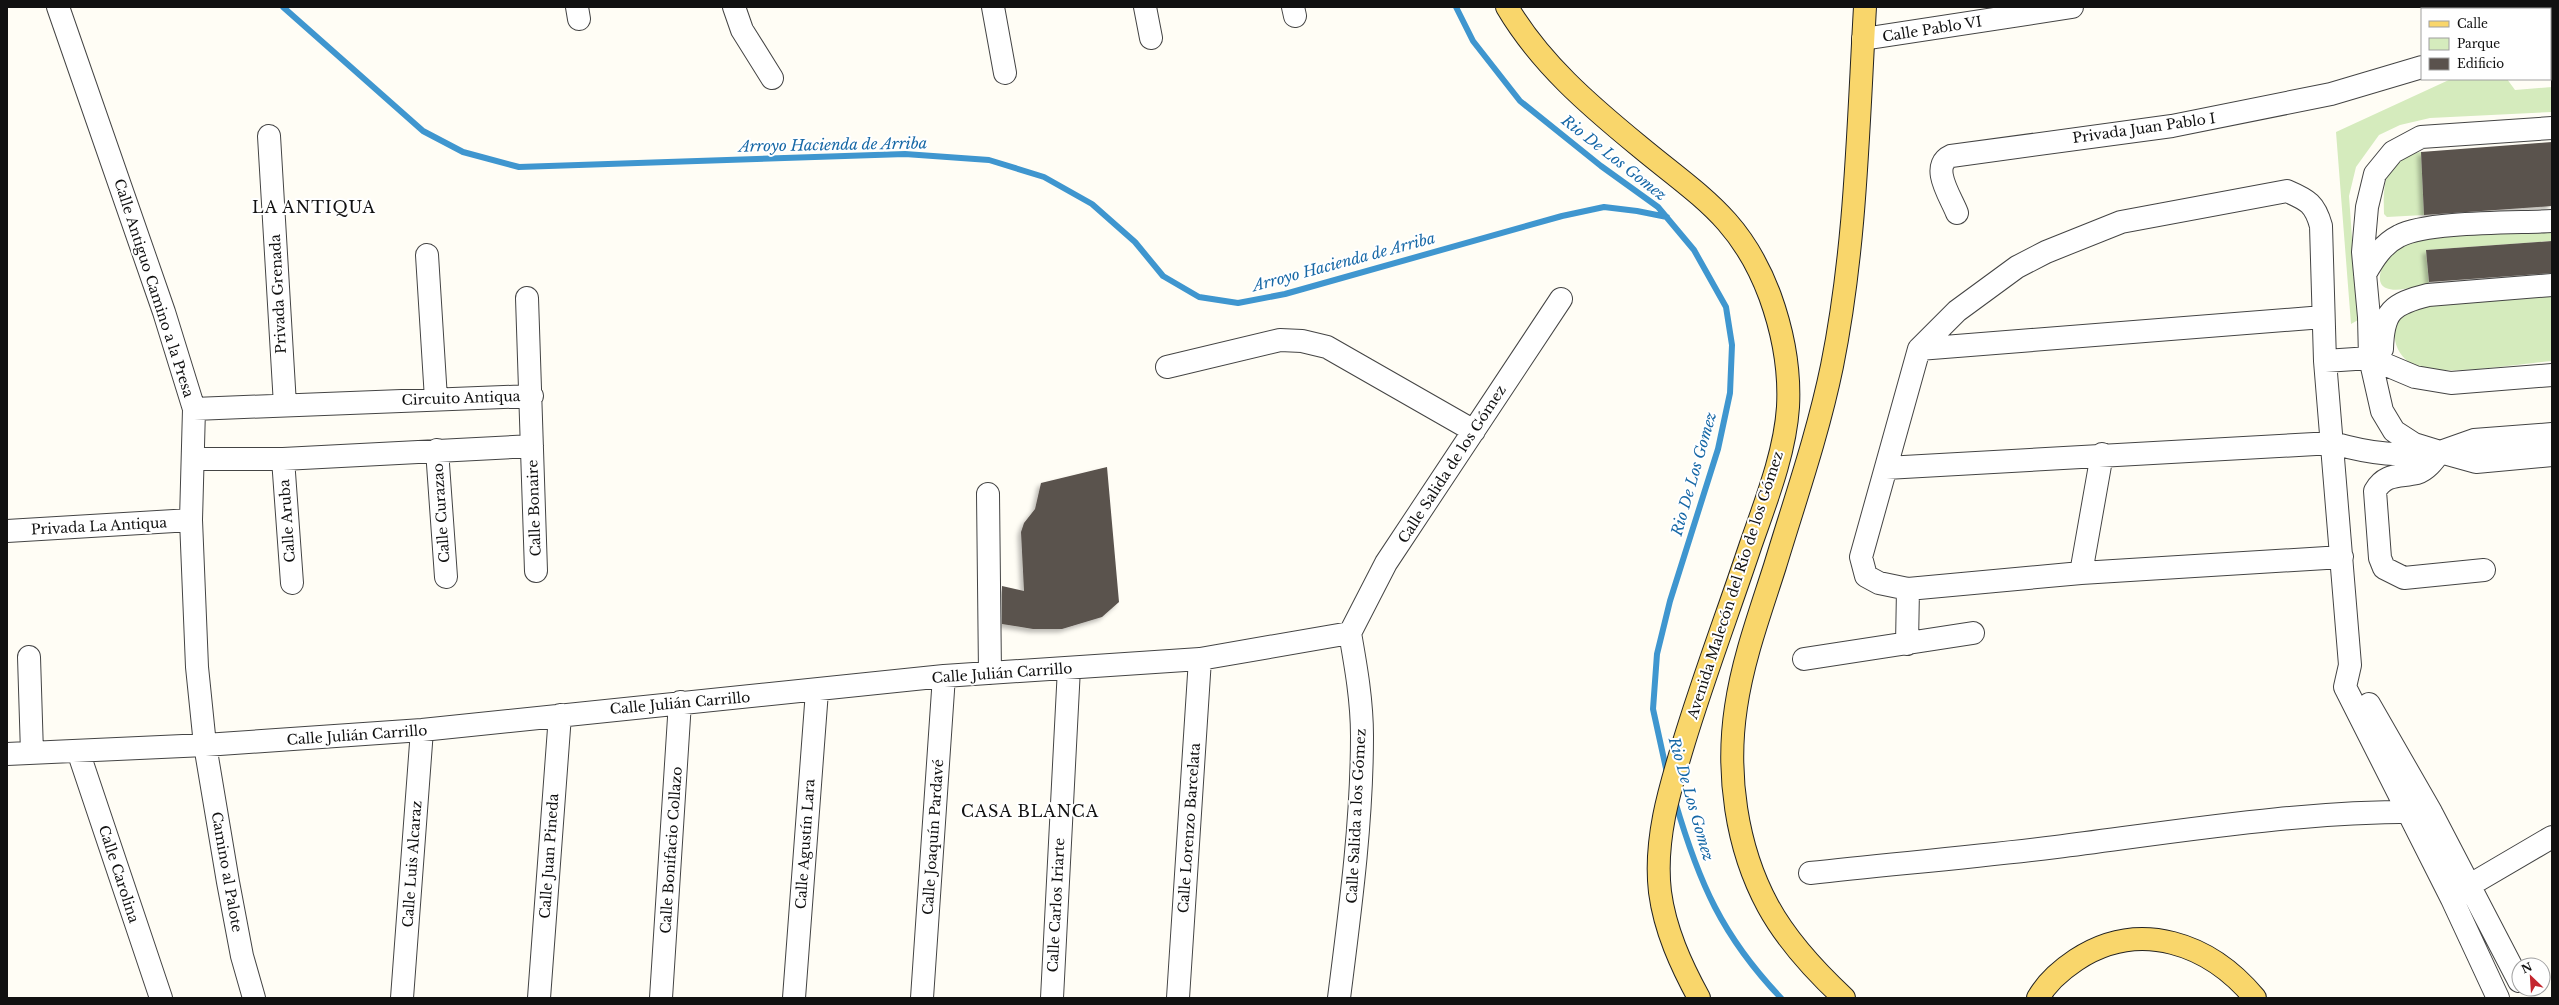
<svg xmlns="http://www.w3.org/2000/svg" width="2559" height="1005" font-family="'Libre Baskerville',serif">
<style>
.green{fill:#d5ebbd}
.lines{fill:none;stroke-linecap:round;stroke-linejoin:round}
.stream{stroke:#3f96cf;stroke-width:6}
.building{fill:#5a524d;filter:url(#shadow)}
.minor-casing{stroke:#444;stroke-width:24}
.major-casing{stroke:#222;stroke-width:24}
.minor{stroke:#fff;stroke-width:22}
.major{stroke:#f9d66b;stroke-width:22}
.labels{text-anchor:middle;stroke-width:4;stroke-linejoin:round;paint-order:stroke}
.street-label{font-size:14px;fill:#111;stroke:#fff}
.water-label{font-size:15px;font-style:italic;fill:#1768a6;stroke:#fff}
.quarter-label{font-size:16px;letter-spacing:1px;fill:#111;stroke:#fff}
</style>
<defs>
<filter id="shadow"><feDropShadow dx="-3.5" dy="3.5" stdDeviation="2" flood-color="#0004"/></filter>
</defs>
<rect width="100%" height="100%" fill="#fffdf5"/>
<path class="green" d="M2451,79h56l8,11 37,-3v25l-122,6 -30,7 -21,10 -23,32 -7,29 9,124 -7,4 -15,-192z
M2421,152l3,63 -37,2 -3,-3c-1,-30 0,-58 37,-62z
M2552,229v12l-126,9 3,34c-12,2 -32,9 -43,4 -16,-7 3,-37 14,-42 38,-16 109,-14 152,-17z
M2552,295v66c-34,3 -103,15 -134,6 -12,-4 -21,-15 -23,-27 -4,-19 8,-25 22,-34z"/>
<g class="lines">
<path class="stream" d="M283,7l140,124 40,21 56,15 386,-13 84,6 55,17 48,27 43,38 28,34 36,21 39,6 47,-9 277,-78 42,-9 33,4 30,6
M1456,7l17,34 47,60 81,65 57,41 36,43 32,57 6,38 -2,48 -12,56 -48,152 -13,53 -4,55 14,64
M1675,801c24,82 47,135 106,197"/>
</g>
<path class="building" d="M2552,142v64l-128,9 -3,-63z
M2552,241v32l-123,9 -3,-32z
M1107,467l12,135 -17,15 -40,12h-29l-31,-5v-38l22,5 -3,-59 3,-9 11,-14 6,-26z"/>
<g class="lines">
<defs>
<path id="minor" d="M58,7l106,305 30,97 -3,111 6,147 8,78 23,137 14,74 12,42
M577,7l2,12
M734,7l8,23 30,48
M993,7l12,66
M1145,7l6,31
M1293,7l2,9
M2516,9v-2
M1863,39l209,-32
M2552,128l-131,9 -28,15 -18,22 -8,33 -4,45 6,65 1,41 12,53 12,20 20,13 26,8 34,-12 78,-6
M269,136l16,269
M1957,213c-6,-16 -28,-47 -6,-57l221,-30 159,-32 91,-27
M427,255l9,144
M2365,274c9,-16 18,-30 34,-38 28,-15 118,-13 153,-15
M527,298l9,273
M1919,349l404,-32
M2382,349c1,-38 10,-45 46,-54l124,-10
M2325,361l45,-3 45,19 36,6 101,-8
M1167,367l113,-27 22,1 25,6 147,84
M194,409l338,-13
M437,450l9,127
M2440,452l36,10 76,-7
M194,459h89l249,-13
M283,459l9,124
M1886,468l447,-25c42,12 64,13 107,9 -6,8 -13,18 -23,21 -18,4 -32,0 -42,18l5,67 4,10 20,10 80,-8
M988,494l2,179
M7,531l184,-11
M2342,557l-261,16 -173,16 -29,-6 -13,-7 -5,-19 58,-208 38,-38 60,-44 29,-15 75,-30 166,-31c21,9 28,13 34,35l4,135 25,304 -5,22 107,212 46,99
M2081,573l21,-119
M1350,633l36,-70 175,-264
M1907,644l1,-55
M29,657l3,96
M1804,659l169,-26
M2369,704l62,108 88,169
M78,751l83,247
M7,754l198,-9 217,-15 522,-54 256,-17 150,-26
M1810,873c82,-9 164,-16 246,-26 125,-16 249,-37 375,-35
M2470,885l82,-48
M402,998l20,-268
M539,998l21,-283
M661,998l19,-296
M794,998l23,-307
M922,998l22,-322
M1052,998l17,-330
M1178,998l22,-339
M1339,998c11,-87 23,-175 23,-262 0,-35 -6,-69 -12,-103"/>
<path id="major" d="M1507,7c33,56 82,98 132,139 60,50 102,72 131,150 13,36 20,74 18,111 -3,46 -22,94 -37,137 -22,66 -47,132 -67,198 -15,49 -30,99 -24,150 5,38 21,73 39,106
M1844,998c-29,-27 -57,-57 -76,-92 -32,-59 -42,-133 -32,-199 7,-48 24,-94 39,-141 20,-66 43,-132 57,-200 24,-119 26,-238 33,-359
M2038,998c9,-16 23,-28 38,-38 64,-42 134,-16 179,38"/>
</defs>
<use href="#minor" class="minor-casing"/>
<use href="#major" class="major-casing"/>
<use href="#minor" class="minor"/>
<use href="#major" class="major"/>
</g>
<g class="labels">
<g class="street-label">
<text transform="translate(1932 29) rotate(-9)" y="5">Calle Pablo VI</text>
<text transform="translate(2144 128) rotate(-8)" y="5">Privada Juan Pablo I</text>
<text transform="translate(154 288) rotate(72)" y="5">Calle Antiguo Camino a la Presa</text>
<text transform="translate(278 294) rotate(-93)" y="5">Privada Grenada</text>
<text transform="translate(461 398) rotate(-2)" y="5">Circuito Antiqua</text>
<text transform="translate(1452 464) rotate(-57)" y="5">Calle Salida de los Gómez</text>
<text transform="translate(534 508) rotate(-92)" y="5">Calle Bonaire</text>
<text transform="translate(441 513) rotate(-94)" y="5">Calle Curazao</text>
<text transform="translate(287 521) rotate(-94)" y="5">Calle Aruba</text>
<text transform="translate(99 526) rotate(-3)" y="5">Privada La Antiqua</text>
<text transform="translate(1735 585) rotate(-72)" y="5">Avenida Malecón del Río de los Gómez</text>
<text transform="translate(1002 673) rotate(-4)" y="5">Calle Julián Carrillo</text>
<text transform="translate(680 703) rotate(-5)" y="5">Calle Julián Carrillo</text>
<text transform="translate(357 735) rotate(-4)" y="5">Calle Julián Carrillo</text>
<text transform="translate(1356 816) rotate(-87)" y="5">Calle Salida a los Gómez</text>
<text transform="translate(1189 828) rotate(-86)" y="5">Calle Lorenzo Barcelata</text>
<text transform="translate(933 837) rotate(-86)" y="5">Calle Joaquín Pardavé</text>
<text transform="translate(805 844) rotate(-86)" y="5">Calle Agustín Lara</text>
<text transform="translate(671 850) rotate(-86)" y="5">Calle Bonifacio Collazo</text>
<text transform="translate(549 856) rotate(-86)" y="5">Calle Juan Pineda</text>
<text transform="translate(412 864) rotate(-86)" y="5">Calle Luis Alcaraz</text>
<text transform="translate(227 872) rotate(80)" y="5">Camino al Palote</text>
<text transform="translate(119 874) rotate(72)" y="5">Calle Carolina</text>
<text transform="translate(1056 905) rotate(-87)" y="5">Calle Carlos Iriarte</text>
</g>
<g class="water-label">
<text transform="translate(833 145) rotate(-1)" y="5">Arroyo Hacienda de Arriba</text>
<text transform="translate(1614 158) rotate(38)" y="5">Rio De Los Gomez</text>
<text transform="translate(1344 262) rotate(-15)" y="5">Arroyo Hacienda de Arriba</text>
<text transform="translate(1694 474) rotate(-74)" y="5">Rio De Los Gomez</text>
<text transform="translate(1691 799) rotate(74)" y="5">Rio De Los Gomez</text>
</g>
<g class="quarter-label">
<text x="314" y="213">LA ANTIQUA</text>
<text x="1030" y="817">CASA BLANCA</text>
</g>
</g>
<rect width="2559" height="1005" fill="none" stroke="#111111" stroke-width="16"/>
<rect x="2421" y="8" width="130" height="72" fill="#ffffff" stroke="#a0a0a0"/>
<rect x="2429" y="21" width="20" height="6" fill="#f9d66b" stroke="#a0a0a0"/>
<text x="2457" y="28" font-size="12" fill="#111111">Calle</text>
<rect x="2429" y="38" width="20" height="12" fill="#d5ebbd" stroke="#a0a0a0"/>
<text x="2457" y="48" font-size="12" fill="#111111">Parque</text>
<rect x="2429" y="58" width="20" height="12" fill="#5a524d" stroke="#a0a0a0"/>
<text x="2457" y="68" font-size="12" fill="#111111">Edificio</text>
<g transform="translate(2531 977) rotate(335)"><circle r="19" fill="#ffffff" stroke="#a0a0a0"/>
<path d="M0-3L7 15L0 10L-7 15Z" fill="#c4262e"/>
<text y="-6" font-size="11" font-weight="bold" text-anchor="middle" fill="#111111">N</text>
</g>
</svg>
